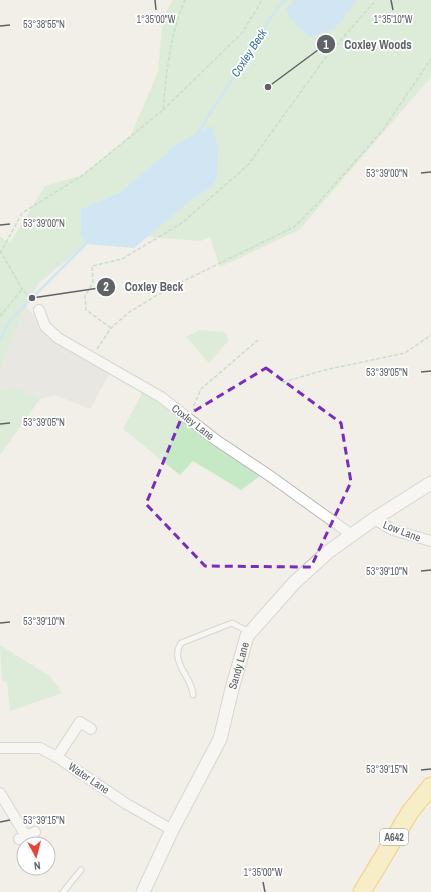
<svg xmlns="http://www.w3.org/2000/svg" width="431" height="892" font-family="'Archivo Narrow',sans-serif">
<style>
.industrial{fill:#e0deda}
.green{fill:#c5e8c5}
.water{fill:#aadaff}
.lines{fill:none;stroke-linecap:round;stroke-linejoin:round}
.stream{stroke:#aadaff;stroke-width:2.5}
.service-casing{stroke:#b5b8bc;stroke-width:7}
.minor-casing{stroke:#b5b8bc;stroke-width:12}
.tertiary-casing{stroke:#b5b8bc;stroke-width:15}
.trunk-casing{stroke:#f9ab00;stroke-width:19}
.path{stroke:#9cc7a9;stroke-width:1.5;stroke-dasharray:4 2;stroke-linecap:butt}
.service{stroke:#fff;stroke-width:5}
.minor{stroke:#fff;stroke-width:10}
.tertiary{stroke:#fff;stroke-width:13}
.trunk{stroke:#feeaa1;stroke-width:17}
.marked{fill:none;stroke:#7b2cbf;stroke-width:3;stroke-dasharray:8 5;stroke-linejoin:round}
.ticks{fill:none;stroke:#5f6368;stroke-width:1.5}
.labels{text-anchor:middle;stroke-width:3.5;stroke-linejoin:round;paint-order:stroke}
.shield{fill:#fff;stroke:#8f9295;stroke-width:1}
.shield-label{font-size:10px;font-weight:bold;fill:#5f6368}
.street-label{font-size:11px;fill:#5f6368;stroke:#fff}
.water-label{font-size:12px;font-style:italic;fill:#4174aa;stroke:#fff}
.ticks-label{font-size:10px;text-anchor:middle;fill:#5f6368;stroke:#fff;stroke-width:3.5;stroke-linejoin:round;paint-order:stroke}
.leader{fill:none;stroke:#5f6368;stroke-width:1.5}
.callout-dot{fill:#5f6368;stroke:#fff;stroke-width:1.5}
.mark-label{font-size:12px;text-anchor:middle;font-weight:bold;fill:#fff}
.callout-label{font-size:12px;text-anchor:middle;font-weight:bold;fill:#5f6368;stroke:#fff;stroke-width:3.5;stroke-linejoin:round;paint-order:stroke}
</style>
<rect width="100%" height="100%" fill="#f1efe8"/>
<path class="industrial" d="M26,307l28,32 55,35 -19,35 -35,-14 -15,4 -25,-11 -15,2v-21z"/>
<path class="green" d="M173,0h258v77l-132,153 -79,37 -10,-30 -10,4 -53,-4 46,-38 20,-13 -1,-59 -34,16 -59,50 -38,16v26l5,9 -48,40 -12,23 -26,62v-132l10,6 35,-57 38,-11 48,-40 27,-63 5,-55z
M200,330l24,2 5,8 -20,23 -23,-26z
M15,388l25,11 -40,56v-65z
M143,392l117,84 -19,14 -48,-29 -13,14 -57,-46z
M0,645l51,32 11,16 -52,18 -3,-30 -5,1z"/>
<path class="water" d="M295,0h62l-22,28 -25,9 -19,-17 -5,-11z
M212,126l6,22 -1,27 -4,11 -20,13 -59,49 -48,-4 -5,-9v-26l38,-16 59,-50z"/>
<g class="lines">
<path class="stream" d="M196,136l81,-128 9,-8
M0,341l9,-20 77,-77"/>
<defs>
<path id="service" d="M193,695c0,-17 -24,-33 -12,-52l51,-20 17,9
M63,892l18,-22"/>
<path id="minor" d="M39,310l6,16 13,12 103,59 55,43 54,36 82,59
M374,519l19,11 38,11
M0,748h40l17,9 68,46 47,27
M57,757l23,-35 11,7
M0,793l26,43
M19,839l16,-7"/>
<g id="tertiary">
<path id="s1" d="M143,892l29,-62 48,-91 12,-50 15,-53 47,-53 34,-31 46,-33 57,-36"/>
</g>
<path id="trunk" d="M362,892l48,-80 21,-26"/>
</defs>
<use href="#service" class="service-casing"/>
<use href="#minor" class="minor-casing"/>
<use href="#tertiary" class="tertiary-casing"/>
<use href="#trunk" class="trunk-casing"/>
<path class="path" d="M163,110l79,-77 20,-33
M0,251l1,1 21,-39 61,-38 80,-65c3,-36 7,-76 22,-110
M0,254l1,-2 21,37 12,13
M0,317l22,-28
M111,328l-25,-18 -1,-14 8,-14 -1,-16 30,-7 60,-36 66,-58 78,-108 50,-57
M97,349l14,-21 17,-15 39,-24 127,-62 26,-26 62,-70 49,-72
M283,382l42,-12 80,-17 26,-18
M194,412v-7l7,-16 57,-49"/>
<use href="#service" class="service"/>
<use href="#minor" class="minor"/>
<use href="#tertiary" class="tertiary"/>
<use href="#trunk" class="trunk"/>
</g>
<path d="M0 0H431V892H0ZM266,368l75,55 10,59 -40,85 -106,-1 -59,-62 35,-85z" fill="#f1efe8" fill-opacity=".55" fill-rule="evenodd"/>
<path class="marked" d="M266,368l75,55 10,59 -40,85 -106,-1 -59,-62 35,-85z"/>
<path class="ticks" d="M155,0l1,10M391,0l2,10M0,26l10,-1M421,173l10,-1M0,225l10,-1M421,372l10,-1M0,424l10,-1M421,571l10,-1M0,623l10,-1M421,770l10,-1M0,822l10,-2M263,882l2,10"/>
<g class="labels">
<rect class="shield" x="380" y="829" width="28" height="16" rx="3"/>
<g class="shield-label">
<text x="394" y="841">A642</text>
</g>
<g class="street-label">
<text transform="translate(193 422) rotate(38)" y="4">Coxley Lane</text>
<text transform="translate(402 531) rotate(21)" y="4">Low Lane</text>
<text dy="4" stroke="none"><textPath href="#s1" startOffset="247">Sandy Lane</textPath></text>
<text transform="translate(89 778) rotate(34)" y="4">Water Lane</text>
</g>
<g class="water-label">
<text transform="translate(249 53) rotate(-57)" y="4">Coxley Beck</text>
</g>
</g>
<g class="ticks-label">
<text x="156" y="23">1°35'00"W</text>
<text x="393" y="23">1°35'10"W</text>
<text x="44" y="28">53°38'55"N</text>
<text x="387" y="177">53°39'00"N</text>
<text x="44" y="227">53°39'00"N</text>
<text x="387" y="376">53°39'05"N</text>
<text x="44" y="426">53°39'05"N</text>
<text x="387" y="575">53°39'10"N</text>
<text x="44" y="625">53°39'10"N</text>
<text x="387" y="773">53°39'15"N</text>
<text x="44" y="824">53°39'15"N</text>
<text x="263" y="876">1°35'00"W</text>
</g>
<path class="leader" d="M268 87L326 44M32 298L106 287"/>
<g class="callout-dot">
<circle cx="268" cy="87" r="4"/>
<circle cx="32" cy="298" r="4"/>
<circle cx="326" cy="44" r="10"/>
<circle cx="106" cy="287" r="10"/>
</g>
<g class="mark-label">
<text x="326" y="49">1</text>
<text x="106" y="291">2</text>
</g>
<g class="callout-label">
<text x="378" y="49">Coxley Woods</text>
<text x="154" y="291">Coxley Beck</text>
</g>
<g transform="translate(36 856) rotate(173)"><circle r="19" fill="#ffffff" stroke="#bfc1c3"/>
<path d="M0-3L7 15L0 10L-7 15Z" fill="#ea4335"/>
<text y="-6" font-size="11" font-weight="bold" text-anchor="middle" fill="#5f6368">N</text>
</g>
</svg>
